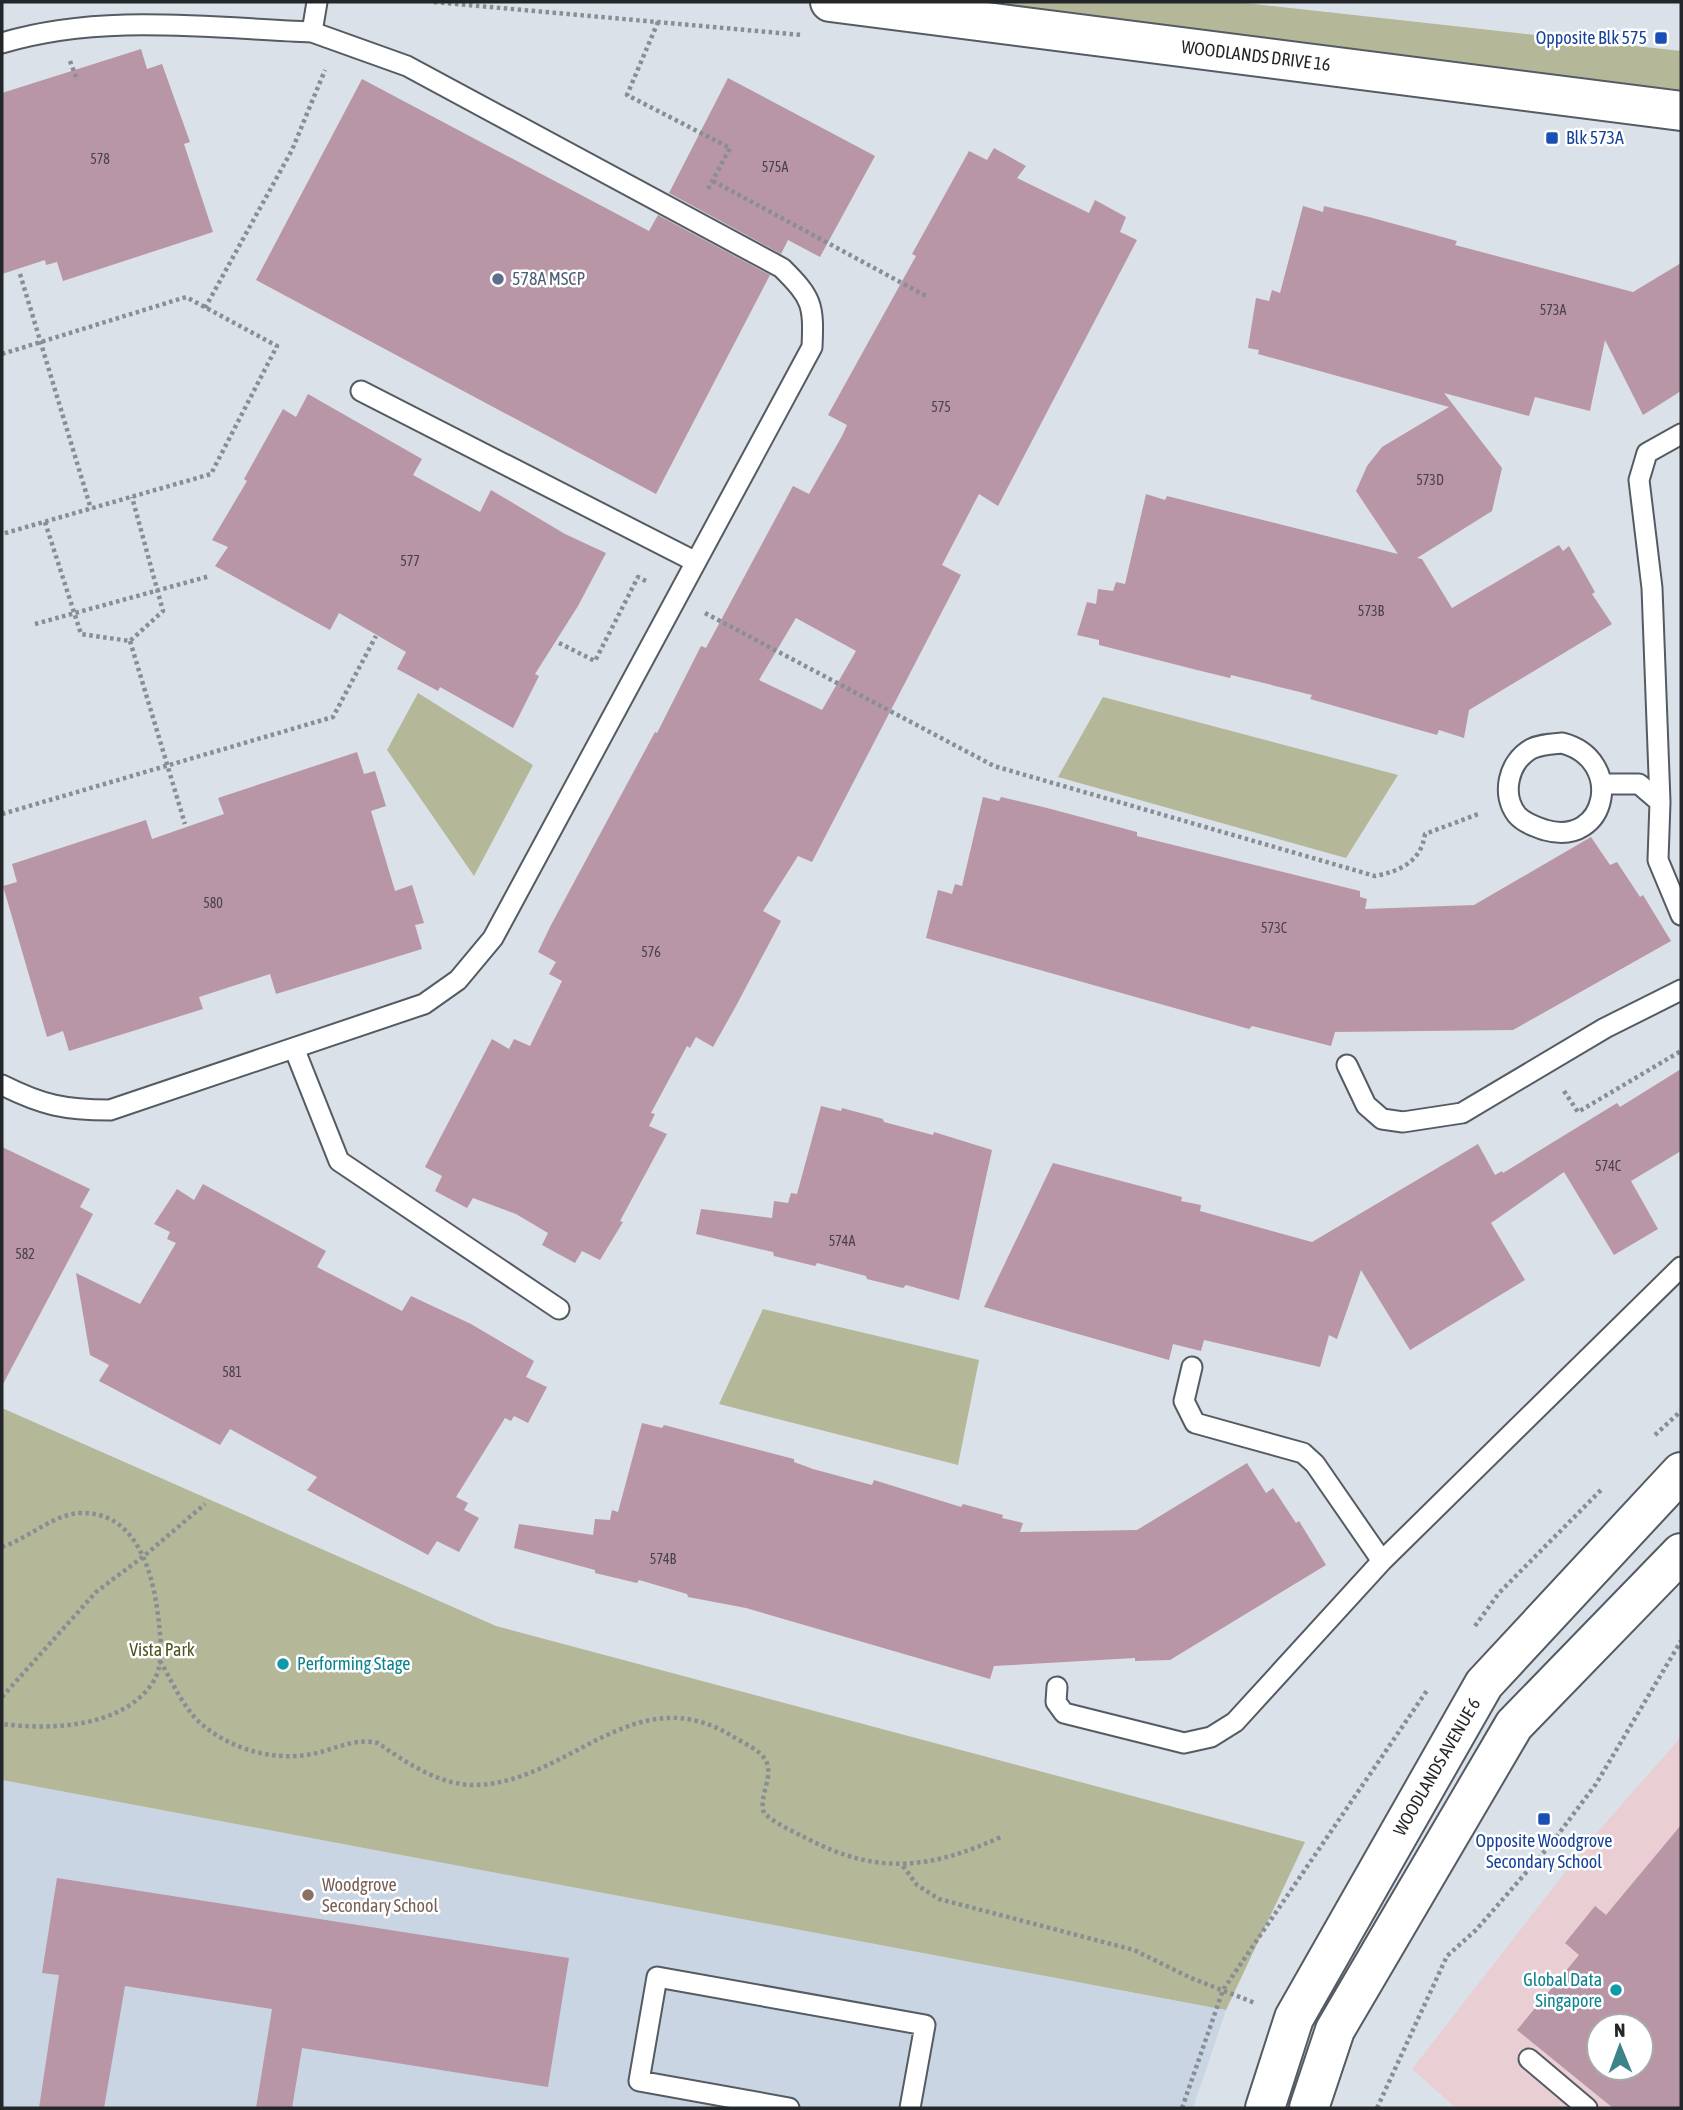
<svg xmlns="http://www.w3.org/2000/svg" width="1683" height="2110" font-family="'Asap Condensed',sans-serif">
<style>
.built{fill:#c9d5e3}
.industrial{fill:#e9cfd4;fill-rule:evenodd}
.green{fill:#b4b898}
.building{fill:#b996a5;fill-rule:evenodd}
.lines{fill:none;stroke-linecap:round;stroke-linejoin:round}
.lane-casing{stroke:#545b62;stroke-width:23}
.street-casing{stroke:#545b62;stroke-width:42}
.secondary-casing{stroke:#545b62;stroke-width:42}
.path{stroke:#888e93;stroke-width:4.5;stroke-dasharray:3.5 3.5;stroke-linecap:butt}
.lane{stroke:#fff;stroke-width:19}
.street{stroke:#fff;stroke-width:38}
.secondary{stroke:#fff;stroke-width:38}
.transit-dot{fill:#1a4fb4;stroke:#fff;stroke-width:2.5}
.service-dot{fill:#5c6f8a;stroke:#fff;stroke-width:2.5}
.culture-dot{fill:#0f9aa8;stroke:#fff;stroke-width:2.5}
.education-dot{fill:#8d6e63;stroke:#fff;stroke-width:2.5}
.labels{text-anchor:middle;stroke-width:5;stroke-linejoin:round;paint-order:stroke}
.number-label{font-size:14px;fill:#494349}
.transit-label{font-size:18px;fill:#164399;stroke:#fff;text-anchor:end}
.street-label{font-size:18px;fill:#24272a;stroke:#fff}
.service-label{font-size:18px;fill:#4e5e75;stroke:#fff;text-anchor:start}
.park-label{font-size:18px;fill:#4e521c;stroke:#fff}
.culture-label{font-size:18px;fill:#0d838f;stroke:#fff;text-anchor:start}
.education-label{font-size:18px;fill:#785e54;stroke:#fff;text-anchor:start}
</style>
<rect width="100%" height="100%" fill="#dae1e9"/>
<path class="built" d="M2,1780l1224,230 -33,98h-1191z"/>
<path class="industrial" d="M1681,1737v371h-225l-44,-39 175,-225zM1599,2026h42v42h-42z"/>
<path class="green" d="M838,2h398l445,49v43l-122,-19 -367,-31z
M418,693l115,72 -59,111 -87,-126z
M1103,697l295,78 -52,83 -288,-81z
M763,1309l216,51 -21,105 -239,-61z
M2,1408l494,218 809,216 -79,168 -1224,-230z"/>
<path class="building" d="M141,49l6,20 15,-5 28,78 -6,2 29,88 -150,49 -6,-19 -11,3 -1,-5 -43,14v-181z
M728,78l147,78 -55,101 -32,-17 -7,14 -112,-61z
M362,79l287,152 9,-16 112,60 -114,219 -400,-214z
M994,148l32,18 -9,12 72,35 6,-13 31,17 -6,15 17,8 -139,266 -19,-12 -37,71 19,10 -149,287 -14,-6 -35,55 18,10 -45,85 -23,41 -17,-10 -6,11 -3,-2 -36,67 4,1 -6,12 18,8 -47,87 3,1 -23,38 -18,-9 -7,12 -33,-18 6,-12 -32,-19 -43,-16 -6,10 -32,-17 7,-15 -17,-9 67,-128 17,10 5,-10 16,7 32,-65 -13,-7 7,-12 -18,-10 13,-27 104,-193 2,1 44,-87 5,2 87,-162 16,8 33,-58 5,-11 -19,-10 88,-159 -4,-2 57,-103 18,9zM796,618l60,33 -34,59 -63,-30z
M1303,206l20,6 1,-6 45,11 88,24 -2,4 178,47 48,-29v128l-38,24 -38,-75 -15,71 -55,-14 -6,19 -85,-23 58,75 -10,43 -75,47 5,1 30,49 107,-63 4,6 6,-5 26,46 -3,2 20,30 -143,86 -5,28 -25,-8 -2,5 -127,-36 2,-4 -81,-20 -1,3 -29,-7 -102,-26v-5l-22,-5 10,-33 9,2 2,-15 15,2 3,-9 9,2 21,-90 19,6 2,-4 231,58 -42,-63 11,-25 15,-19 67,-40 -191,-53 1,-4 -11,-2 8,-50 13,3 3,-11 8,3z
M308,394l114,65 -9,16 67,37 11,-22 74,44 41,19 -28,53 -43,68 4,2 -26,52 -73,-41 -2,4 -41,-22 9,-17 -67,-39 -9,17 -115,-64 13,-19 -16,-7 35,-59 -3,-2 39,-70 13,8z
M357,752l7,22 11,-3 11,35 -15,5 24,80 17,-6 12,38 -9,2 7,24 -146,45 -6,-20 -71,23 4,12 -134,42 -6,-20 -16,6 -44,-151 14,-4 -5,-18 134,-44 6,19 72,-25 -6,-16z
M983,797l16,4 2,-4 46,11 90,24v4l223,55v6l7,2 -2,10 109,-4 117,-68 19,28 7,-3 23,35 3,-2 28,46 -158,89 -178,2 -4,14 -79,-20 -3,3 -323,-91 12,-48 14,4 3,-10 7,2z
M1681,1069v82l-50,30 27,48 -44,26 -50,-83 -73,51 34,57 -115,70 -49,-80 -24,69 -8,-4 -9,32 -116,-27 -3,11 -28,-7 -4,16 -185,-53 69,-144 129,34 -1,4 20,4 -1,6 112,31 166,-98 17,31 7,-4 1,2 114,-70 3,4z
M821,1106l20,5 1,-3 41,11 1,3 49,13 1,-3 58,18 -33,150 -53,-15 -3,3 -36,-9 -1,-3 -49,-13 -2,3 -41,-10 -1,-4 -77,-18 5,-25 71,9 2,-17 14,2 3,-10 6,1z
M2,1147l88,42 -10,18 13,7 -91,172z
M203,1184l123,67 -9,16 85,44 9,-15 60,28 63,37 -8,16 21,10 -19,36 -14,-7 -3,5 -6,-3 -49,79 12,6 -4,7 15,8 -20,34 -22,-11 -9,14 -121,-65 10,-13 -87,-48 -10,16 -121,-64 10,-16 -19,-10 -14,-82 64,31 36,-61 -9,-4 3,-7 -16,-8 23,-35 17,11z
M642,1423l20,5 2,-3 130,34v3l19,7 59,16 2,-5 87,27 2,-3 40,11 -1,3 21,5 -3,9 117,-2 110,-67 19,30 7,-5 23,35 3,-2 27,44 -156,95 -35,1v-3l-141,8 -4,13 -244,-71 -58,-11 -1,-3 -48,-14 -2,3 -42,-10v-3l-81,-22 5,-24 74,11 2,-16 15,1 2,-10 6,2z
M1681,1825v283h-68l-96,-78 62,-75 -14,-12 30,-37 11,9zM1599,2026h42v42h-42z
M57,1878l512,80 -21,129 -246,-39 -10,60h-36l16,-99 -147,-23 -21,122h-65l20,-133 -17,-2z"/>
<g class="lines">
<defs>
<path id="lane" d="M312,32l5,-30
M2,43c100,-30 207,-15 310,-11l95,34 375,202c30,30 32,36 30,79l-319,591 -35,42 -34,24 -314,106c-46,0 -68,-5 -108,-25
M361,391l335,171
M1681,434l-34,19 -8,27 13,108 8,214 -2,58 23,55
M1562,743c63,16 46,105 -17,87 -9,-3 -21,-7 -28,-15 -16,-20 -9,-53 14,-66 10,-5 20,-5 31,-6z
M1602,784h37l21,18
M294,1048l45,113 220,148
M1347,1065l19,40 16,14 21,3 59,-9 143,-85 76,-38
M1192,1367l-8,34 11,22 108,30 12,11 67,97
M1057,1687l-1,15 8,11 120,30 27,-6 24,-15 147,-161 299,-294
M1529,2059l58,49
M789,2108l-150,-27 18,-104 268,48 -15,83"/>
<path id="street" d="M830,2l851,109"/>
<path id="secondary" d="M1265,2108l29,-90 190,-334 197,-212
M1309,2108l26,-78 179,-305 167,-172"/>
</defs>
<use href="#lane" class="lane-casing"/>
<use href="#street" class="street-casing"/>
<use href="#secondary" class="secondary-casing"/>
<path class="path" d="M434,2l368,33
M658,22l-31,73 103,53 -23,43
M70,61l6,16
M713,181l213,115
M20,274l71,235
M205,308l87,-158 33,-80
M2,354l184,-57 91,49 -66,128 -209,60
M45,522l36,112 49,7 33,-30 -31,-114
M705,613l289,153 381,110c25,-5 46,-14 50,-42l56,-21
M35,624l175,-48
M130,641l55,183
M559,643l36,18 43,-84 10,5
M2,814l331,-97 43,-81
M1564,1091l14,21 103,-61
M1655,1435l26,-24
M2,1547c25,-8 52,-33 78,-34 59,-2 74,64 79,110 2,20 5,45 -8,62 -31,43 -102,45 -149,39
M1475,1626l24,-33 103,-104
M160,1661c13,22 25,51 45,66 28,22 66,33 101,28 25,-3 46,-18 72,-12 27,19 61,42 96,42 94,-1 160,-109 258,-49 11,7 29,14 34,25 8,16 -8,36 -2,52 12,11 28,18 42,25 72,38 125,31 197,-2
M2,1697l94,-105 48,-36 61,-52
M903,1866l14,19 22,14 195,51 57,28 64,25
M1182,2108l41,-118 205,-301
M1377,2108l70,-152 29,-26 75,-86 45,-60 85,-143"/>
<use href="#lane" class="lane"/>
<use href="#street" class="street"/>
<use href="#secondary" class="secondary"/>
</g>
<g class="transit-dot">
<rect x="1654" y="31" width="14" height="14" rx="3.5"/>
<rect x="1545" y="131" width="14" height="14" rx="3.5"/>
<rect x="1537" y="1812" width="14" height="14" rx="3.5"/>
</g>
<circle class="service-dot" cx="498" cy="279" r="7"/>
<g class="culture-dot">
<circle cx="283" cy="1664" r="7"/>
<circle cx="1616" cy="1990" r="7"/>
</g>
<circle class="education-dot" cx="308" cy="1895" r="7"/>
<g class="labels">
<g class="number-label">
<text x="100" y="164">578</text>
<text x="775" y="172">575A</text>
<text x="1553" y="315">573A</text>
<text x="941" y="412">575</text>
<text x="1430" y="485">573D</text>
<text x="410" y="566">577</text>
<text x="1371" y="616">573B</text>
<text x="213" y="908">580</text>
<text x="1274" y="933">573C</text>
<text x="651" y="957">576</text>
<text x="1608" y="1171">574C</text>
<text x="842" y="1246">574A</text>
<text x="25" y="1259">582</text>
<text x="232" y="1377">581</text>
<text x="663" y="1564">574B</text>
</g>
<g class="transit-label">
<text x="1647" y="44">Opposite Blk 575</text>
<text x="1566" y="144" text-anchor="start">Blk 573A</text>
<text x="1544" y="1847" text-anchor="middle">Opposite Woodgrove<tspan x="1544" dy="21">Secondary School</tspan></text>
</g>
<g class="street-label">
<text transform="translate(1256 56) rotate(7)" y="6">WOODLANDS DRIVE 16</text>
<text transform="translate(1437 1767) rotate(-60)" y="6">WOODLANDS AVENUE 6</text>
</g>
<g class="service-label">
<text x="512" y="285">578A MSCP</text>
</g>
<g class="park-label">
<text x="162" y="1656">Vista Park</text>
</g>
<g class="culture-label">
<text x="297" y="1670">Performing Stage</text>
<text x="1602" y="1986" text-anchor="end">Global Data<tspan x="1602" dy="21">Singapore</tspan></text>
</g>
<g class="education-label">
<text x="322" y="1891">Woodgrove<tspan x="322" dy="21">Secondary School</tspan></text>
</g>
</g>
<rect width="1683" height="2110" fill="none" stroke="#24272a" stroke-width="7"/>
<g transform="translate(1620 2047) rotate(359)"><circle r="33" fill="#ffffff" stroke="#a7a9aa" stroke-width="2"/>
<path d="M0-5L12 26L0 18L-12 26Z" fill="#3b8389"/>
<text y="-10" font-size="19" font-weight="bold" text-anchor="middle" fill="#24272a">N</text>
</g>
</svg>
